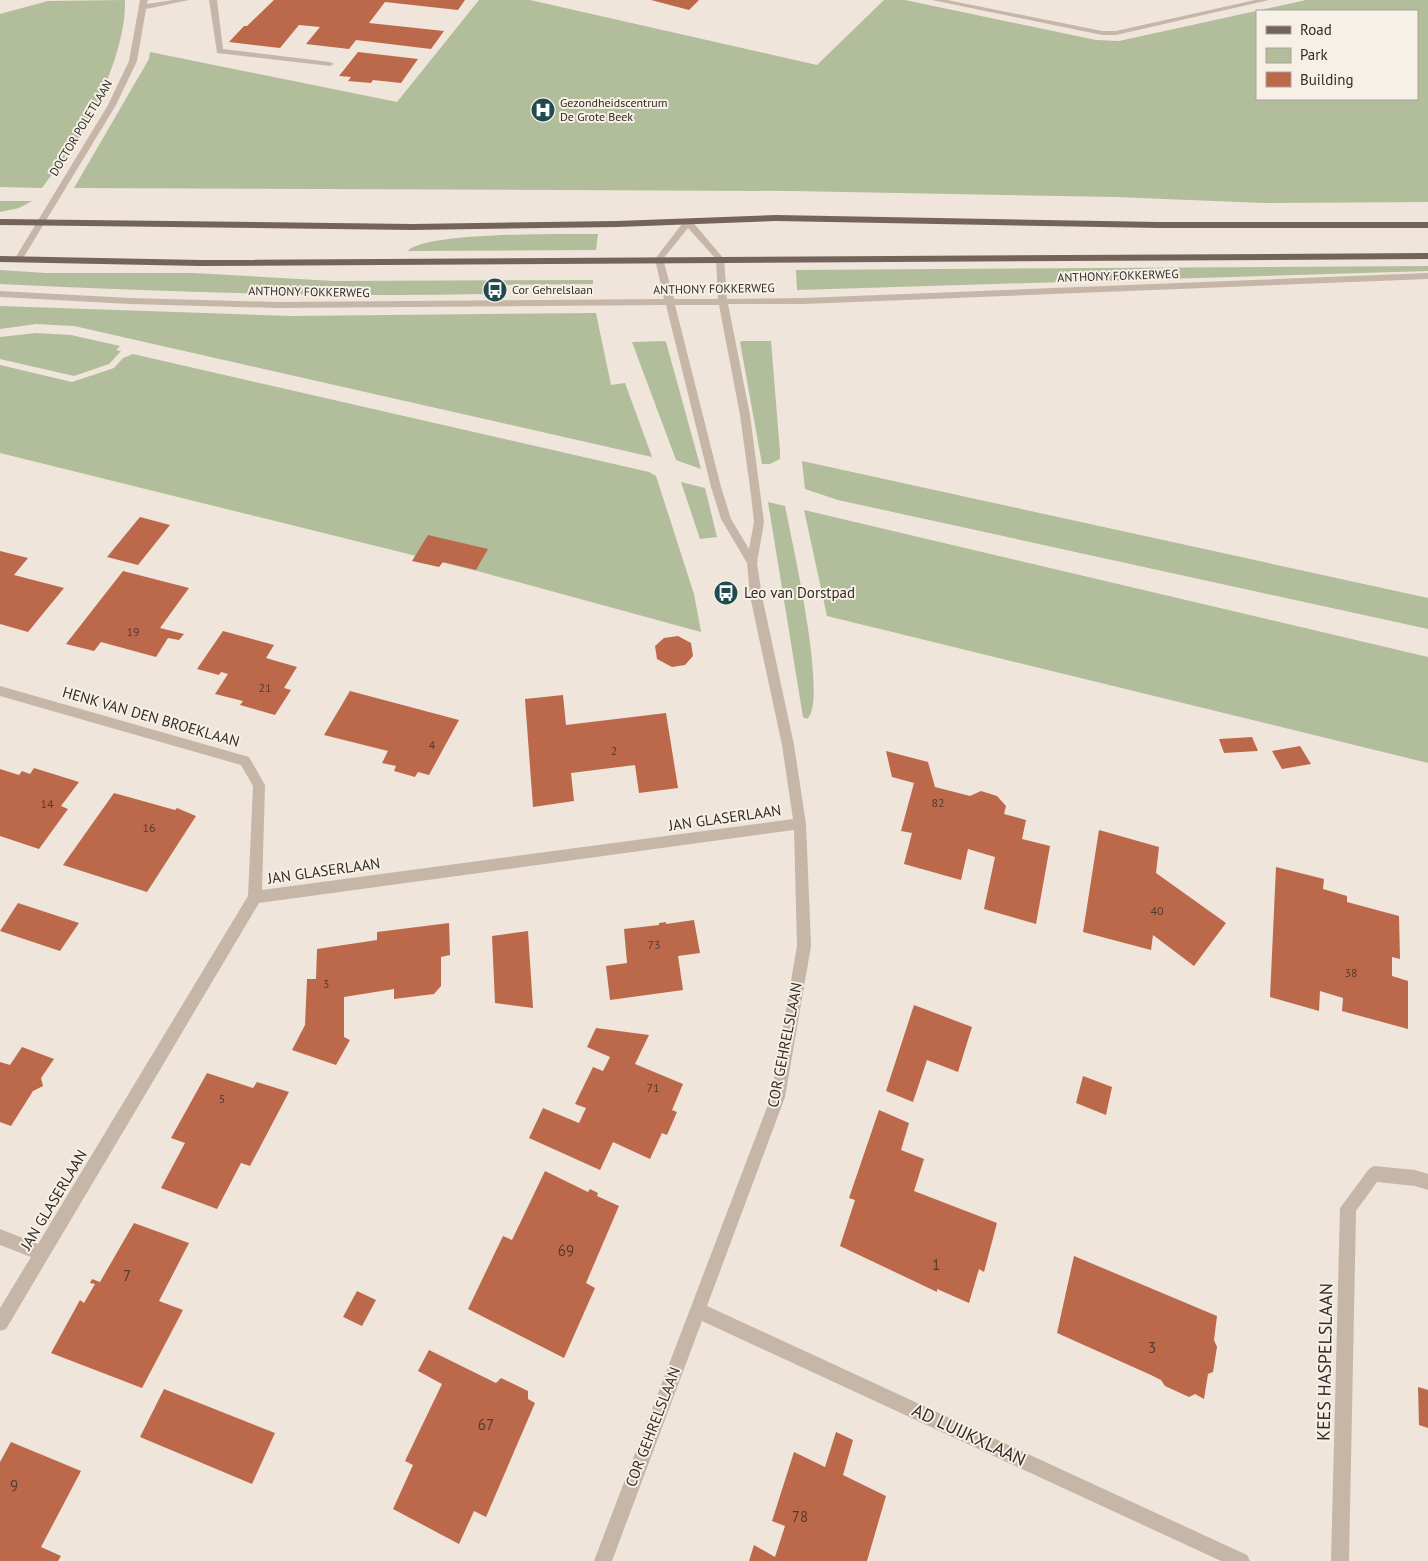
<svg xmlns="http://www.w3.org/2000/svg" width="1428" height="1561" font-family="'PT Sans',sans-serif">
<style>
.green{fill:#b1bd9b;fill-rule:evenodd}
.building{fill:#bc694b}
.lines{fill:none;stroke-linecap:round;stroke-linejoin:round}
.minor{fill:#c6b6a7;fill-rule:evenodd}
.major{fill:#746359;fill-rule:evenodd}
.labels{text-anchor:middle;stroke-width:4;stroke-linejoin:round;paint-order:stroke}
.far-poi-label{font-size:12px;fill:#332b27;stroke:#f7f0e6;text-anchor:start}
.far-street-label{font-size:12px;fill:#332b27;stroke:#f7f0e6}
.number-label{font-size:12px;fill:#553a30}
.poi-label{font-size:15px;fill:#332b27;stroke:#f7f0e6;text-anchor:start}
.street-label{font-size:15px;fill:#332b27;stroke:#f7f0e6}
.near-number-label{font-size:15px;fill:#553a30}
.near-street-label{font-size:18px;fill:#332b27;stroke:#f7f0e6}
</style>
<rect width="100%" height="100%" fill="#efe5da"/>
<path class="green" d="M125,0c1,42 -21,91 -40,128 -11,21 -29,40 -43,60l-42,-1v-173l48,-13z
M479,0h51l287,65 67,-65h21l191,40 23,1 187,-41h122v202l-164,1 -148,-6 -324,-6 -718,-3 75,-129 1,-7 247,50zM1257,11h160v88h-160z
M0,201h32l-13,7 -19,4z
M598,234l-2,16 -188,1c16,-19 158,-17 190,-17z
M1428,266v5l-631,19 -1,-20z
M0,270l46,3h148l140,8 259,-1v4l-106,1 -2,9c-162,3 -323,-2 -485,-10z
M0,306l291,10 305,-3 15,72 14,-2 27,74 -578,-131 -38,-2 -36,5z
M36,333l35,2 49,11 -4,4 5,1 -12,13 -35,12 -74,-17v-22z
M664,341l2,1 35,127 -25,-9 -44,-118z
M742,341h29l9,111v7l-10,5h-8l-22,-122z
M133,354l516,118 7,4 38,118 7,38 -220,-60 -481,-119v-88l72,17 42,-14 9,-10z
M802,461l626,137v31l-590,-129 -33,-11z
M681,482l24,6 12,49 -17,2z
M768,502l17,4c6,31 44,196 22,213l-4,-2z
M804,510l624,147v106l-601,-147z"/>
<path class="building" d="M274,0h191l-7,10 -73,-8 -16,21 75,8 -13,18 -75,-9 -7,9 -43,-5 14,-17 -21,-2 -19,23 -51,-6 15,-16h3z
M651,0h48l-10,10z
M358,52l60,7 -17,24 -28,-3 -2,3 -23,-2 3,-4 -12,-1z
M140,517l30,8 -32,40 -31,-8z
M428,535l60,14 -12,21 -33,-8 -4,5 -27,-6z
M0,551l28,7 -14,17 50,13 -36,44 -28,-8z
M123,571l66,17 -29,40 24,6 -5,6 -11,-2 -12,19 -55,-15 -7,9 -28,-7z
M223,631l51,14 -8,13 31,9 -13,21 7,2 -16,25 -35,-10 3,-4 -28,-7 13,-20 -7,-2 -2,3 -22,-6z
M678,636l13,7 2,13 -8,9 -13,2 -15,-8 -2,-13 9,-8z
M350,691l109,29 -30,55 -11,-3 -3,5 -21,-6 2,-5 -14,-3 6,-12 -64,-16z
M563,695l3,30 100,-12 12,75 -39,5 -4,-28 -64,8 3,28 -41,6 -8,-108z
M1252,737l6,14 -34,2 -5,-14z
M1300,746l11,18 -29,5 -10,-18z
M886,751l42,11 7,25 35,9 11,-5 16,5 9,10 -2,8 22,6 -4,19 28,7 -14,78 -52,-15 11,-52 -27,-8 -7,31 -57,-16 8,-31 -11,-2 13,-48 -22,-6z
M34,768l45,14 -18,24 7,3 -29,40 -39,-13v-67l19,6 3,-4 8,3z
M114,793l61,17 2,-2 19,8 -49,76 -84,-27z
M1099,830l60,17 -3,26 70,50 -32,43 -41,-31 -2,15 -68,-18z
M1276,867l48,12 -1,10 24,7v6l52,14 1,43 -8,-2v19l16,5v48l-66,-18 1,-13 -23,-7 -1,20 -49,-14z
M18,903l61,20 -19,28 -60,-20z
M694,920l6,33 -22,3 5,34 -73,10 -4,-34 21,-3 -3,-34 35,-4v-2l7,-1v2z
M449,923l1,32 -9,2v29l-7,8 -40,5v-10l-50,8v40l6,3 -14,25 -44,-15 13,-25 2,-46h9l1,-30 60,-9v-8z
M528,931l5,77 -38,-5 -3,-67z
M914,1005l58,22 -14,45 -31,-12 -14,42 -27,-11z
M596,1028l53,7 -14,29 48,20 -11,26 5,2 -10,23 -5,-2 -12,26 -37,-17 -13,28 -71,-32 14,-30 36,15 7,-15 -11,-4 18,-37 10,4 7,-14 -23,-10z
M22,1047l32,12 -13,19 2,8 -10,5 -22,35 -11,-4v-60l10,3z
M207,1073l46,15 4,-6 32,10 -39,74 -9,-3 -24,46 -56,-21 24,-45 -14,-5z
M1083,1076l29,11 -6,28 -30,-12z
M879,1110l30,13 -8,27 23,9 -10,32 83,32 -13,49 -5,-3 -10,34 -32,-14v3l-97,-46 15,-46 -6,-2z
M545,1171l43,21 2,-3 8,4 -1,3 22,10 -33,77 9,5 -31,70 -96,-49 35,-73 9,4z
M134,1223l55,20 -30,58 24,9 -41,78 -91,-35 29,-53 4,3 11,-19 -5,-1 2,-4 8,3z
M1074,1256l143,60 -3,24 3,7 -4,25 -5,2 -4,25 -9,-5 -6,3 -24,-11 -4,-6 -10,-5 -94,-42z
M357,1291l19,9 -14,26 -19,-9z
M429,1350l67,33 5,-5 27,13v8l7,4 -49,114 -12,-6 -15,33 -66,-35 20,-44 -8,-4 37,-77 -24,-13z
M1418,1387l10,3v38l-9,-3z
M164,1389l111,44 -23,51 -112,-47z
M836,1432l17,8 -10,35 43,21 -19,65h-118l5,-16 21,12 10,-31 -13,-5 22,-69 31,15z
M11,1442l70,29 -40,76 20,9 -3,5h-58v-99z"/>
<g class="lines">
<path class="minor" d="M140,0h8l-1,4 26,-4h16l-43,9 -9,52 -21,44 -94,155 -7,2 -1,-2 94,-155 21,-44z
M209,0h8l6,49 107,13 4,2 -4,2 -113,-13z
M932,0h15l155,31h14l139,-31h14l-153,35h-14z
M688,219l3,1 33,39 3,40 77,-1 624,-25v6l-624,25h-76l22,111 14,107 -7,41 5,33 32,149 12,79 5,122 -26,151 -78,209 540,249 3,6h-29l-519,-240 -90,240h-18l177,-464 26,-151 -3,-116 -535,73 -253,426 -6,2v-23l31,-51 -31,-12v-16l38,15 210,-348 5,-110 -12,-21 -241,-69v-10l249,71 16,28 -3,105 531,-71 -11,-74 -32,-149 -3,-33 -26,-44 -10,-32 -45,-182 -389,3 -147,-4 -130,-7v-6l130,7 147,4 387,-3 -9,-40 30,-39zM688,228l28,31 2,40h-44l-11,-40zM675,305h44l21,110 11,80 3,27 -5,27 -18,-30 -10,-32z
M1374,1166l41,4 13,4v16l-13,-4 -38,-4 -21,29 -7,350h-18l9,-353 29,-39z"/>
<path class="major" d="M776,215l383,7h269v6h-269l-383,-7 -159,6 -205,3 -412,-5v-6l412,5 205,-3z
M1428,253v6l-1227,7 -201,-4v-6l201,4z"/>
</g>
<defs>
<symbol id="hospital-disc" viewBox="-11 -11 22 22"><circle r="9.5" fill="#204c51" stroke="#f7f0e6"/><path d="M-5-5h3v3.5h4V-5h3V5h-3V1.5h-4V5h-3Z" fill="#fff"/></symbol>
<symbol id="bus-disc" viewBox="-11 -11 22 22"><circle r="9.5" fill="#204c51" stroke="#f7f0e6"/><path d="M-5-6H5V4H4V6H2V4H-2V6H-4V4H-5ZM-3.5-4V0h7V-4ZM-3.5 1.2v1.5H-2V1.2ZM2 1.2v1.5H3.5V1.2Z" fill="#fff"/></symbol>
</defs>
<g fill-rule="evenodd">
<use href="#hospital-disc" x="529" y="96" width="28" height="28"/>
<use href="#bus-disc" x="481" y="276" width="28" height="28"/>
<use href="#bus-disc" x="712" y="579" width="28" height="28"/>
</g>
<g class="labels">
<g class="far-poi-label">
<text x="560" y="107">Gezondheidscentrum<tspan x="560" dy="14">De Grote Beek</tspan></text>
<text x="512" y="294">Cor Gehrelslaan</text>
</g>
<g class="far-street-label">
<text transform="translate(81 128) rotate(-59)" y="4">DOCTOR POLETLAAN</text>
<text transform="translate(1118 276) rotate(-2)" y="4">ANTHONY FOKKERWEG</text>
<text transform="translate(714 289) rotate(-1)" y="4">ANTHONY FOKKERWEG</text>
<text transform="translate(309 292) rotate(1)" y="4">ANTHONY FOKKERWEG</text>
</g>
<g class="number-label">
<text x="133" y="636">19</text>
<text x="265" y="692">21</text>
<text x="432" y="749">4</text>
<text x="614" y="755">2</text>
<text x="938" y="807">82</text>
<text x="47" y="808">14</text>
<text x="149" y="832">16</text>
<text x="1157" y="915">40</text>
<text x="654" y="949">73</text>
<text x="1351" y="977">38</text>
<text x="326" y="988">3</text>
<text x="653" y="1092">71</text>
<text x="222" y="1103">5</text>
</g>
<g class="poi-label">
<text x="744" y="598">Leo van Dorstpad</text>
</g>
<g class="street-label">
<text transform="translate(151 717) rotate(16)" y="5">HENK VAN DEN BROEKLAAN</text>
<text transform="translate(725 818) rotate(-8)" y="5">JAN GLASERLAAN</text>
<text transform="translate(324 871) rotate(-8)" y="5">JAN GLASERLAAN</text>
<text transform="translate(785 1045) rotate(-79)" y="5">COR GEHRELSLAAN</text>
<text transform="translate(54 1200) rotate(-59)" y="5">JAN GLASERLAAN</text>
<text transform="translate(653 1427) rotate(-69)" y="5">COR GEHRELSLAAN</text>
</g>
<g class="near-number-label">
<text x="566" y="1256">69</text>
<text x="936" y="1270">1</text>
<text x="127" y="1281">7</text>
<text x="1152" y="1353">3</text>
<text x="486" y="1430">67</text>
<text x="14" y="1491">9</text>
<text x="800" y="1522">78</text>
</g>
<g class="near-street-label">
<text transform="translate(1325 1362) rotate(-89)" y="6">KEES HASPELSLAAN</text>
<text transform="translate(969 1435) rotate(25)" y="6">AD LUIJKXLAAN</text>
</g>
</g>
<rect x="1256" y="10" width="162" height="90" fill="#f7f0e6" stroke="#a9a19a"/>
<rect x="1266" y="26" width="25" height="8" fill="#746359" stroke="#a9a19a"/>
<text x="1300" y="35" font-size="15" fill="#332b27">Road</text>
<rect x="1266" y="48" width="25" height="15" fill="#b1bd9b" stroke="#a9a19a"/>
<text x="1300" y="60" font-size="15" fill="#332b27">Park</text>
<rect x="1266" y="72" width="25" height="15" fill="#bc694b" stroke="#a9a19a"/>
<text x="1300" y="85" font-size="15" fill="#332b27">Building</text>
</svg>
